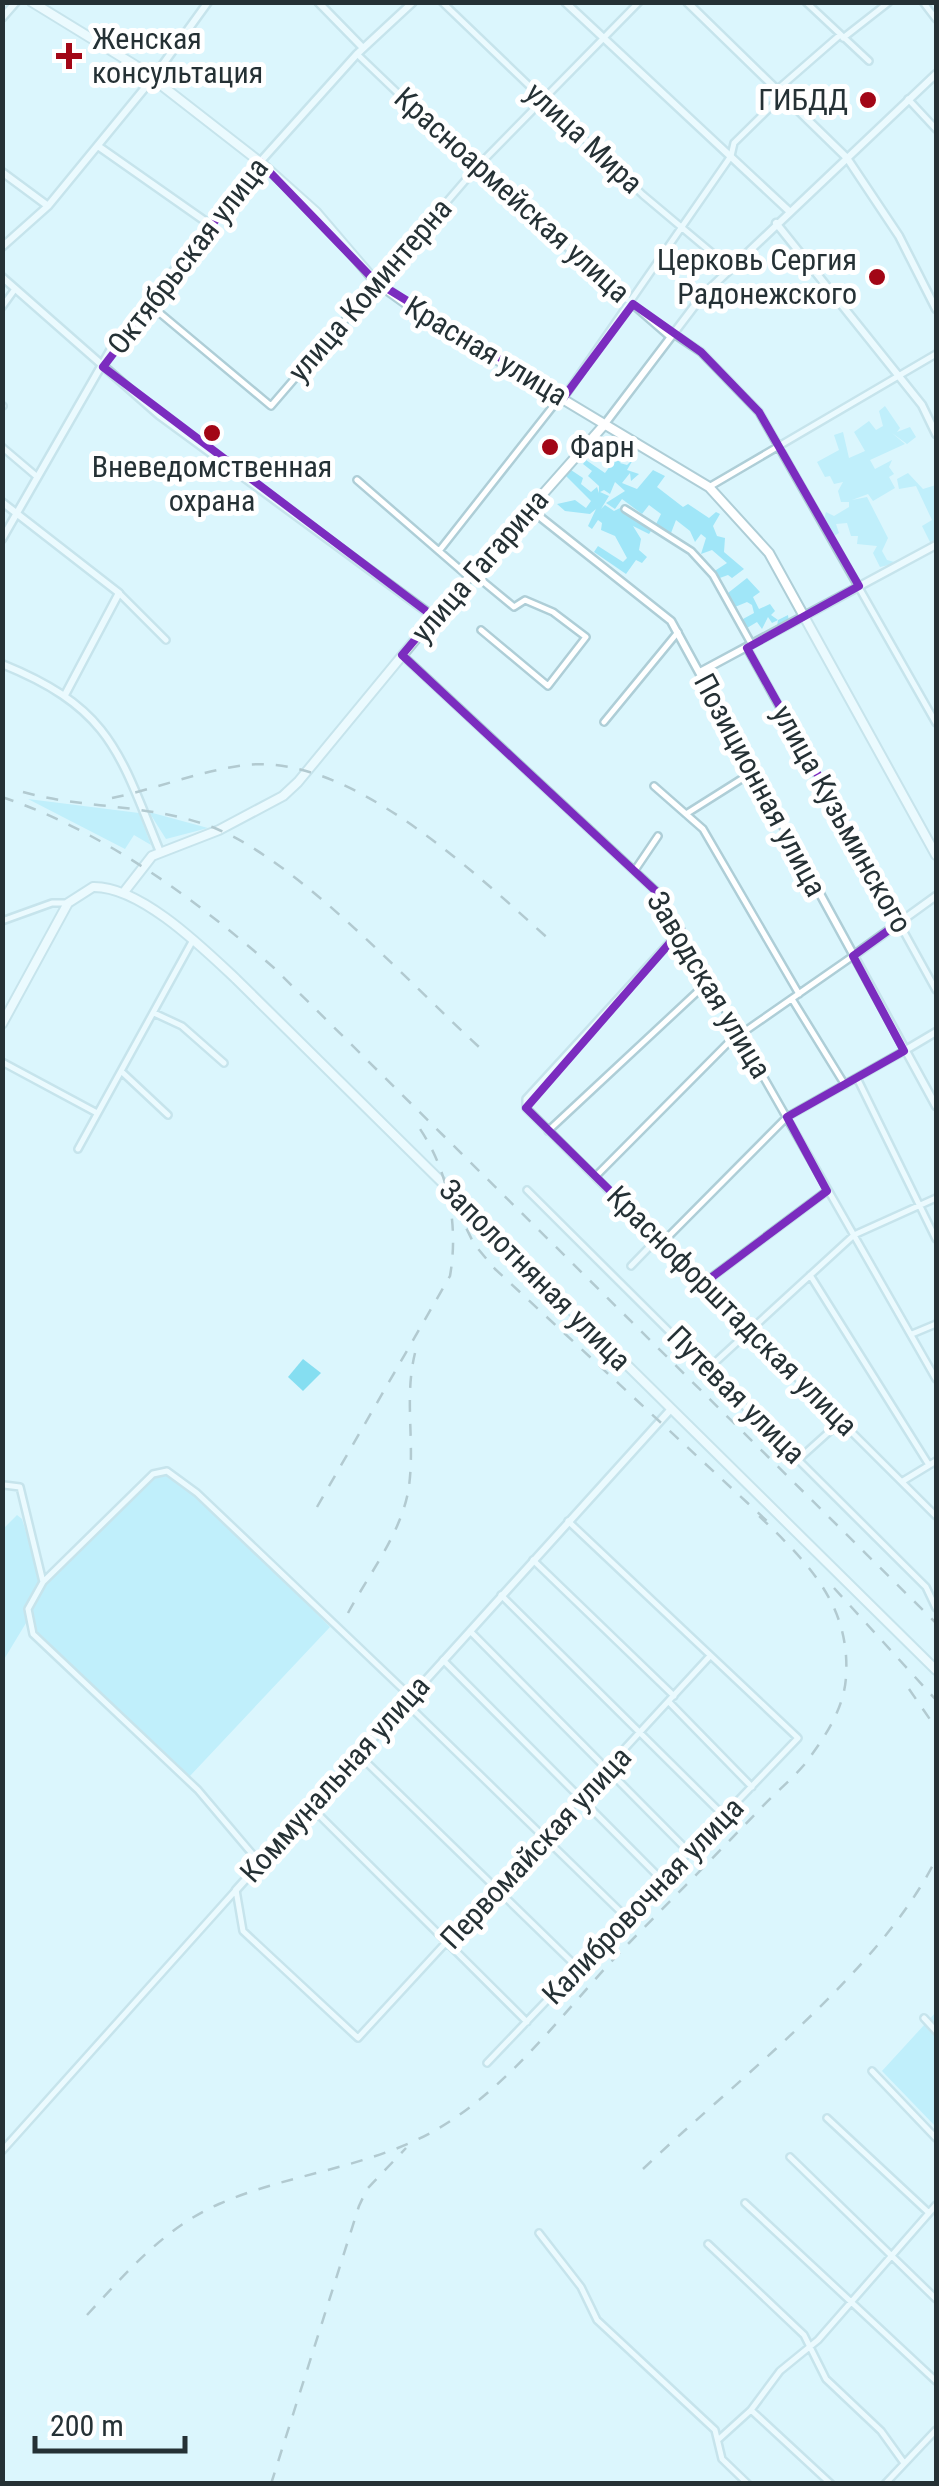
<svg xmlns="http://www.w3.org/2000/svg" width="939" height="2486" font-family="'Roboto Condensed',sans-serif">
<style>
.green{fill:#a0e6f8}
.water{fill:#1ec2e3}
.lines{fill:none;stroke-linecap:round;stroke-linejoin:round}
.minor-casing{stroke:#aeced7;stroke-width:10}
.tertiary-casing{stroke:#aeced7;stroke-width:11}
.secondary-casing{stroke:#aeced7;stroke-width:12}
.minor{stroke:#fff;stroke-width:5}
.tertiary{stroke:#fff;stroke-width:6}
.secondary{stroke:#fff;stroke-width:8}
.rail{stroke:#81949a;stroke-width:2.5;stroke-dasharray:12 12;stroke-linecap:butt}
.marked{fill:none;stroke:#7b2cbf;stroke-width:8;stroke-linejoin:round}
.poi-dot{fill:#a20616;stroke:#fff;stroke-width:4}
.labels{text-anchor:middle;stroke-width:10;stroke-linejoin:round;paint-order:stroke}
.poi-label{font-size:30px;fill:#253135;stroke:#fff;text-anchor:start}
.street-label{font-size:30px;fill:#253135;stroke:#fff}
</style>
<rect width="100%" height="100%" fill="#dbf6fd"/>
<path class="green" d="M885,406l15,22 -3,4 13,-5 6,10 -9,7 -15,-11 13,11 -35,16 5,9 17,-9 -3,7 5,7 -5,3 6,11 -22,13 -5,-7 -16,6 15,-3 21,41 -6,13 5,9 11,3 -18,4 -7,-14 4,-7 -20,-2 1,-8h-7l-4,-13 -11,1 3,9 -5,3 -10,-17 2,-7 8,4 15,-9v-5h-8l-3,-11 5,-9 -9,2 -4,-8 -5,1 -8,-15 22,-12 -5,-15 9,-3 6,26 16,-7 -11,-19 15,-11 7,9 7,-4 -4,-15z
M623,448l7,4 -10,11 7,2 7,-7 -7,12 12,4 -8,7 -1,-8 -8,10 15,6 16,-19 12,6 -8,11 26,20 5,-3 21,14 7,-6 4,2 -7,12 4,10 8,2 -1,14 20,17 -12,9 -4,-3 -11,4 -4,-7 14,-9 -15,-13 -11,4 5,-16 -5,-4 -6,8 -5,-11 -14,-11 -5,13 -15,-9 5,-10 -12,-9 -7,9 -20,-15 -7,10 -9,-6 19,-12 -10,-9 -5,12 -6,-4 -4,2 9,4 -8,13 4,-4 9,6 6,-3 33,20 -4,6 -16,-8 8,13 -2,11 8,7 -5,6 -6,-3 -10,14 -32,-22 4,-6 25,16 4,-4 -12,-22 -14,-6 1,-7 -4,-3 -6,9 -4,-3 8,-17 -6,5 -25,-3 -8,-7 18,-4 11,8 5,-7 -25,-25 5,-6 12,8 -2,6 10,8 6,-5 2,6v-7l-11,-10 4,-5 -9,-7 3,-4 19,13z
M908,473l15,16 13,-4v56l-5,3 -9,-18 10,-6 -16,-34 -17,3 -2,-10z
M747,578l13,14 -7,5 6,12 11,-5 5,7 -4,4 7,5 10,-5 1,8 -12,3 1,-6 -6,3 -4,-6 -6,12 -5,-7 -10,6 -4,-4v-5l11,-6 -2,-8 -5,-3 -12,5 -7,-14z
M28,799l111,14 12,32 -17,-10 -9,14z
M149,812l59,16 -42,11z
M167,1471l30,22 133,134 -141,150 -146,-132 -10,-11 -7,-25v14l-23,38 -1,-131 15,-15 5,4 21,68 110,-113z
M936,2012v115l-54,-56z"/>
<path class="water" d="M303,1359l18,14 -18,18 -15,-14z"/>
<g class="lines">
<defs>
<path id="minor" d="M442,2l201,193 87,73
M806,2l63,59
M923,2l13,17
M843,38l46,-36
M357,54l119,114 193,168
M778,89l62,-54
M908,99l28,30
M149,304l122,102 205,-238 163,-166
M2,307l13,-18
M674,334l27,18 58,60 177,311
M564,397l167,-241 3,-13 50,-49
M2,406h1
M2,447l33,28
M357,480l113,98
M709,487l227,-133
M625,509l66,42 22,24 39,70
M439,551l122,-155
M474,574l40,33 11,-7 28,12 33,25 -38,49 -67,-56
M119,593l47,47
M747,648l189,342
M402,655l257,239 277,485
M604,722l74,-90
M654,786l49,43 96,165
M686,814l65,-41
M635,870l23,-34
M2,921l50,-18h16
M681,930l-155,169v9l410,408
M792,999l53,86
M154,1013l28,13 42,37
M741,1034l112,-78
M2,1062l95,51
M121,1071l47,44
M857,1078l79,161
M548,1131l162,-151
M78,1149l115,-209
M597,1175l142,-143
M527,1190l399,397 10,21
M663,1242l124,-125 117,-66
M631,1266l28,-29
M810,1275l119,190
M704,1283l123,-92
M912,1334l24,-10
M709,1368l145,-133 82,-37
M800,1458l40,-36
M903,1481l33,-20
M4,1485l16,2 23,95
M533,1560l141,136
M501,1595l224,222
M470,1631l220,222
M443,1660l220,221
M405,1702l222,216
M669,1702l83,85
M359,1755l220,214
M310,1806l217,216
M259,1862l-61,-72 -165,-156 -5,-25 15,-27 110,-108 14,-3 30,22 213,203
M236,1890l7,41 115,107 352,-382
M924,2018l12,13
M487,2063l311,-325 -230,-217
M872,2071l64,67
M827,2118l102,95
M2,2151l234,-261
M790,2157l146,142
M745,2203l191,178
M539,2233l42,54 16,33 118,110 7,29 26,25
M708,2244l96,91 22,44 55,52 23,32
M751,2410l80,74
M719,2439l32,-29 29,-39 38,-31 118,-135
M885,2484l51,-54"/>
<path id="tertiary" d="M318,2l45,46
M565,2l224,209
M687,2l160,156 52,78 37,73
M2,18l14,-16
M98,146l114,80
M2,172l46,34
M776,223l146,182 14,29
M2,247l46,-41 105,-128 55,-76
M2,277l157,138 275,202
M604,425l98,-129 234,-222
M2,502l117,91 -53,100
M530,509l141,112 265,485
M2,539l109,-190 149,-187 97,-108 56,-52
M2,664c108,44 117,87 158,188
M700,672l236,-127
M853,956l83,-60
M904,1051l32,-19
M236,1890l435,-481"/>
<path id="secondary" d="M32,2l106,65 122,95 56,50 59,69 46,33 288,173 60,66 167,302
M124,892l28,-36 67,-26 64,-34 15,-14 136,-165 170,-192
M2,1024l66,-121 25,-16c47,-1 109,60 143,92l700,691"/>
</defs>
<use href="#minor" class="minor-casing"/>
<use href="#tertiary" class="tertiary-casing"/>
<use href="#secondary" class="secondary-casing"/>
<use href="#minor" class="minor"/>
<use href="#tertiary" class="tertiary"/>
<use href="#secondary" class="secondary"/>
<path class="rail" d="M23,792c64,18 131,11 194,37 85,36 191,153 262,218
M2,797c103,35 190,100 271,170l663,656
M112,798c44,-9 90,-28 134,-33 105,-12 232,111 305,176
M456,1207l18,37 21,25 272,252
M317,1507l133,-231c9,-52 -2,-107 -32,-150
M834,1588l102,112
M348,1613c21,-39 55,-82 61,-127 6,-45 -5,-88 6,-133
M909,1689l27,39
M643,2169c92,-88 237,-197 293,-310
M87,2315c40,-43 77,-87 132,-111 68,-30 149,-36 215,-73 79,-45 132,-124 195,-188 44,-45 89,-90 132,-135 14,-15 30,-28 43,-43 19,-25 40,-55 42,-88 5,-74 -41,-117 -91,-165
M271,2484l88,-278 8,-17 39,-41"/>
</g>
<path d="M0 0H939V2486H0ZM260,162l115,119 189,116 69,-93 68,48 58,60 100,174 -112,62 153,274 -47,34 51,95 -117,66 40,74 -123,92 -178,-175 155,-178 -22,-36 -257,-239 32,-38 -331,-250z" fill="#dbf6fd" fill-opacity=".55" fill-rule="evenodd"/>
<path class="marked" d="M260,162l115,119 189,116 69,-93 68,48 58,60 100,174 -112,62 153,274 -47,34 51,95 -117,66 40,74 -123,92 -178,-175 155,-178 -22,-36 -257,-239 32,-38 -331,-250z"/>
<g class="poi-dot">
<path d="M64 41h10v10h10v10h-10v10h-10v-10h-10v-10h10z"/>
<circle cx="868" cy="100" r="10"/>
<circle cx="877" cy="277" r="10"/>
<circle cx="212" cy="433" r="10"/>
<circle cx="550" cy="447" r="10"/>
</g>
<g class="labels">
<g class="poi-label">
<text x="92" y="49">Женская<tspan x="92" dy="34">консультация</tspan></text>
<text x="848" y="110" text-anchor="end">ГИБДД</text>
<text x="857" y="270" text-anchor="end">Церковь Сергия<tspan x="857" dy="34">Радонежского</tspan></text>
<text x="570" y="457">Фарн</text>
<text x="212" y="477" text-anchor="middle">Вневедомственная<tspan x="212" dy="34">охрана</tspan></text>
</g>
<g class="street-label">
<text transform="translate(584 138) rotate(43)" y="10">улица Мира</text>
<text transform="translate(512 195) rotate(42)" y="10">Красноармейская улица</text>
<text transform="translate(188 256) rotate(-52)" y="10">Октябрьская улица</text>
<text transform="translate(370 290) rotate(-49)" y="10">улица Коминтерна</text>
<text transform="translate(486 351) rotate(31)" y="10">Красная улица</text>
<text transform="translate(480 566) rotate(-49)" y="10">улица Гагарина</text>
<text transform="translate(760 785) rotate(62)" y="10">Позиционная улица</text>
<text transform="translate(842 819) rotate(61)" y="10">улица Кузьминского</text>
<text transform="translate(709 985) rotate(59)" y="10">Заводская улица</text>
<text transform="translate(535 1275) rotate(45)" y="10">Заполотняная улица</text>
<text transform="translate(732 1311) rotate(45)" y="10">Краснофорштадская улица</text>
<text transform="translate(736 1395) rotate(45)" y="10">Путевая улица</text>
<text transform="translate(335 1779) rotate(-48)" y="10">Коммунальная улица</text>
<text transform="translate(536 1848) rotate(-47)" y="10">Первомайская улица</text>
<text transform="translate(643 1901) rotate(-46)" y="10">Калибровочная улица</text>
</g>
</g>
<rect width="939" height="2486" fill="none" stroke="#253135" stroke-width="10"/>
<path d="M35 2436v15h150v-15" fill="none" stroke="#253135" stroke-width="5"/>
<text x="50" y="2436" font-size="30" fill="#253135" stroke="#ffffff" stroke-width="8" paint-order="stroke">200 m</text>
</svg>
